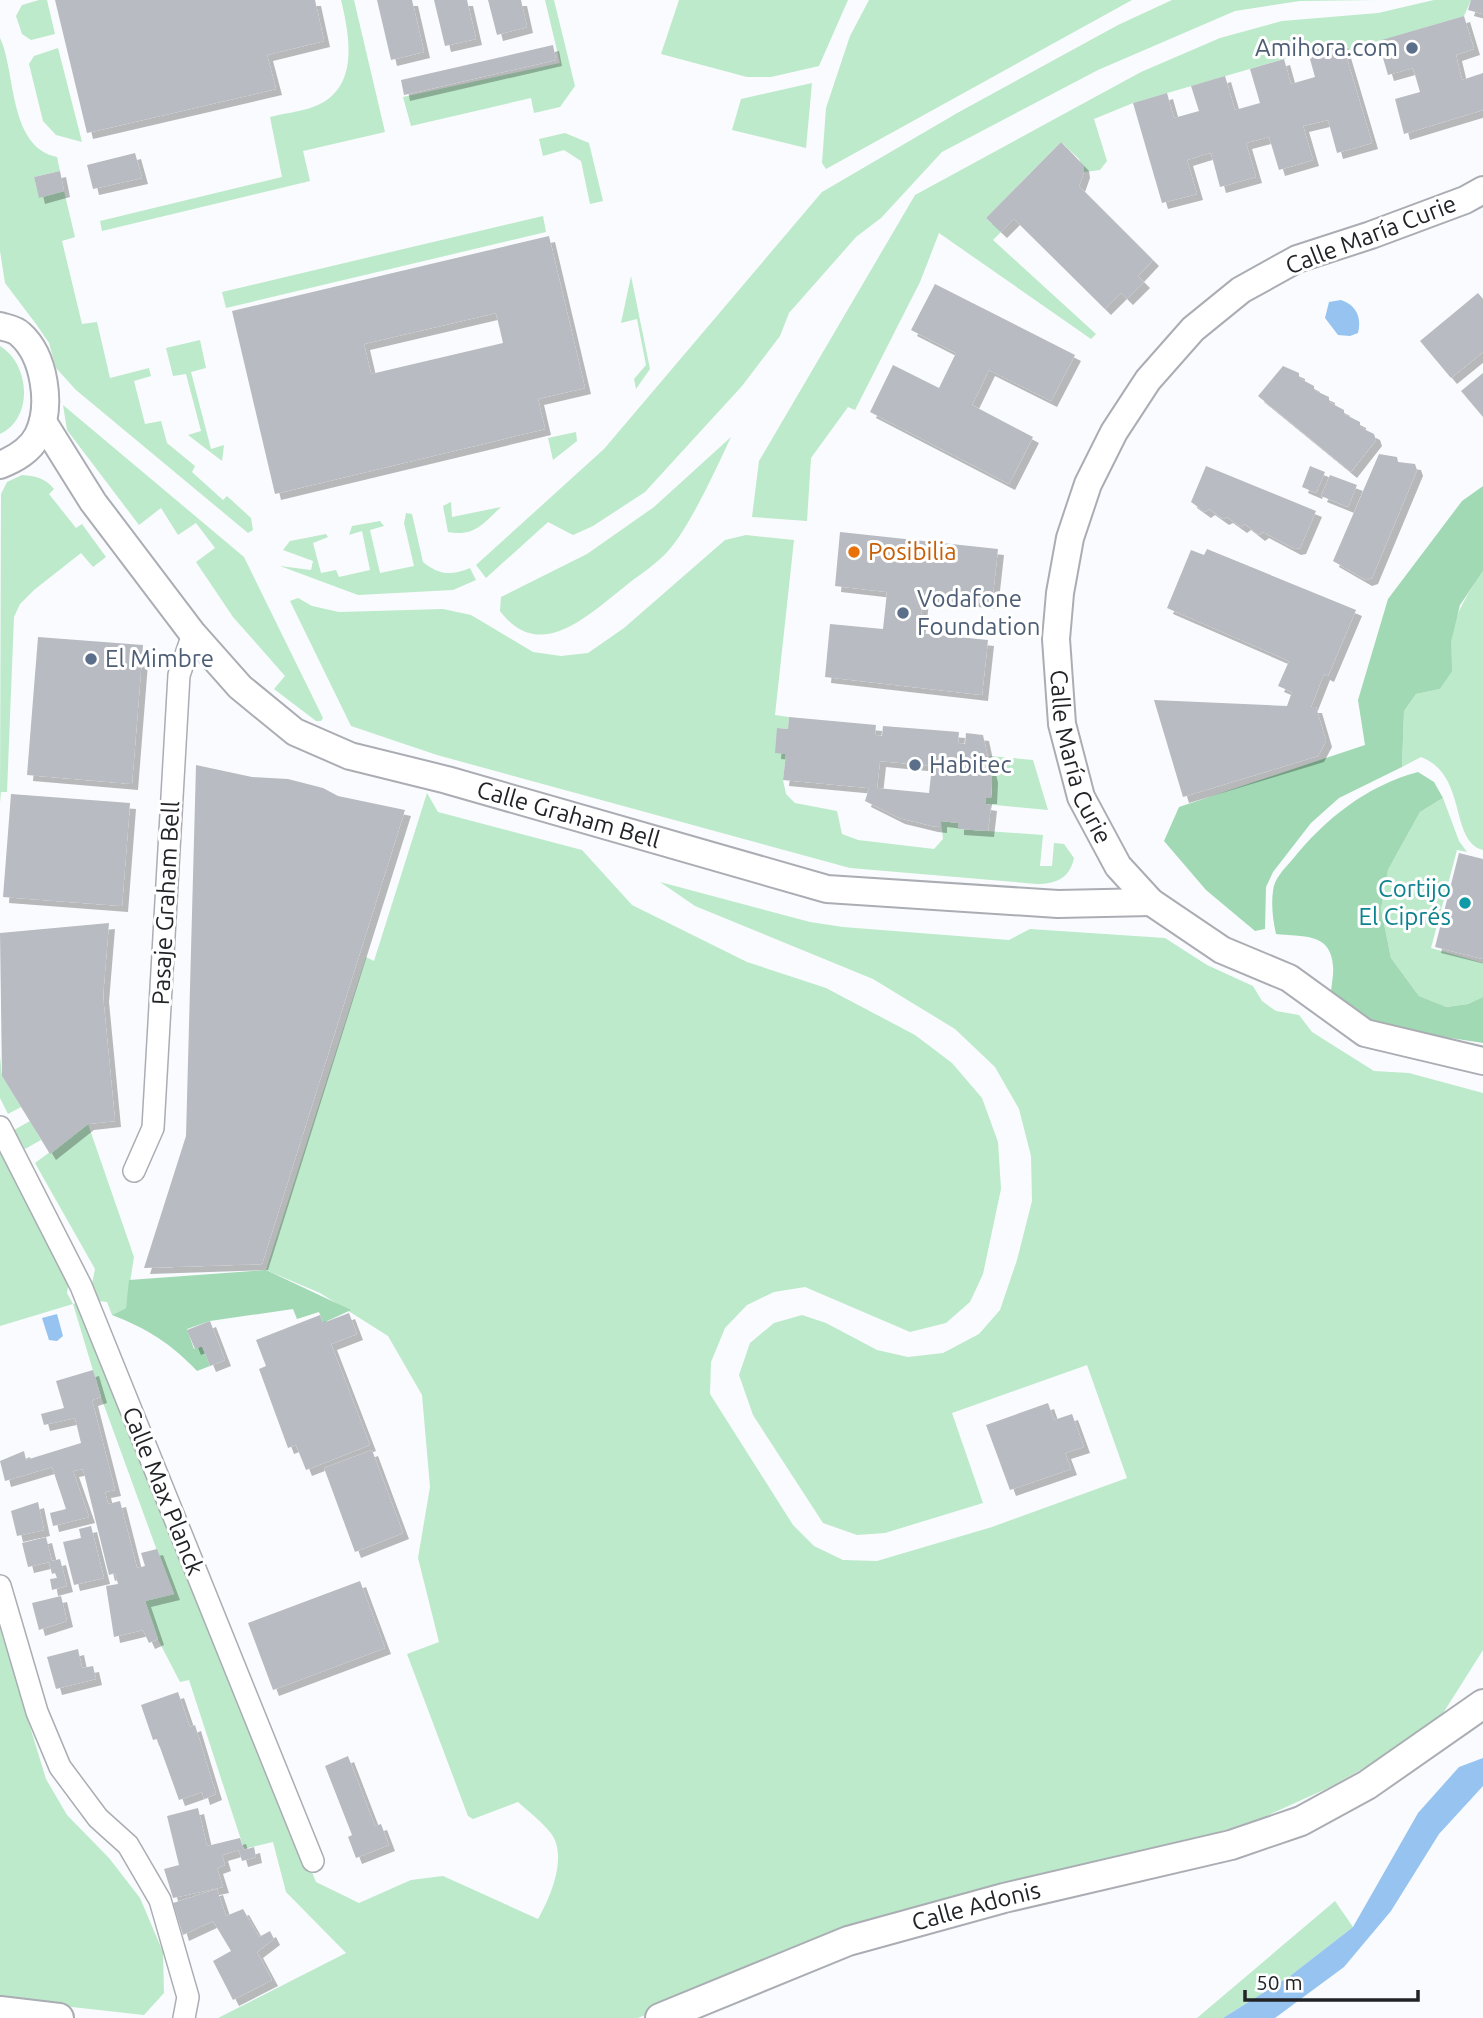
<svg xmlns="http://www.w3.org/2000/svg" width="1483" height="2018" font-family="Ubuntu,sans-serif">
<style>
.green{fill:#bceaca}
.forest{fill:#a0d9b3}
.water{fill:#96c3f0}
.building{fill:#b8bbc1;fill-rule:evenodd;filter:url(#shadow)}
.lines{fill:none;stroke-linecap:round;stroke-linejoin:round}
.minor-casing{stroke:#aaadb3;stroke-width:24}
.tertiary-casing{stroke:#aaadb3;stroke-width:30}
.secondary-casing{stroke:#aaadb3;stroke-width:32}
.minor{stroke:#fff;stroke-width:21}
.tertiary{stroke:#fff;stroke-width:26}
.secondary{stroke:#fff;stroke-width:28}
.service-dot{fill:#5c6f8a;stroke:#fff;stroke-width:2.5}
.food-dot{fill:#e8710a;stroke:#fff;stroke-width:2.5}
.culture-dot{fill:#0f9aa8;stroke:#fff;stroke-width:2.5}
.labels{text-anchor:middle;stroke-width:6;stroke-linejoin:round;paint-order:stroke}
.service-label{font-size:24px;fill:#4e5e75;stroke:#fff;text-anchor:start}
.street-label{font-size:24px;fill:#222326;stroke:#fff}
.food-label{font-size:24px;fill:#c56008;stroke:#fff;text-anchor:start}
.culture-label{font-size:24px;fill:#0d838f;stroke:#fff;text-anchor:end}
</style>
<defs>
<filter id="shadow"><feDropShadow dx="6" dy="6" stdDeviation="0" flood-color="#0004"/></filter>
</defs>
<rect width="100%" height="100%" fill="#fafbfe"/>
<path class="green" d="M39,0h8l8,34 -24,6 -9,-6 -6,-18 6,-11z
M341,0h13l31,132 -82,19 7,30 -208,50 -2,-10 182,-44 -12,-60c14,-4 30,-5 43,-10 47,-17 37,-70 28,-107z
M545,0h9l21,86 -15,21 -26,6 -3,-15 -120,28 -8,-29 157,-34z
M679,0h169l-29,66 -48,11h-24l-86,-23z
M869,0h263l-306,169 -4,-6 4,-55 24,-72z
M1172,0h204l-76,1 -65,10 -137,59 -156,82 -61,66 -25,19 -67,76 -9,23 -38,50 -97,106 -52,34 -20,9 -25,-13 -62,56 -10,-13 128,-116 218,-257 137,-80 159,-87z
M1434,0h37l-7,16 -119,35 -3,-9 -209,61 -39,16 13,42 -7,9 -16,2 -5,-13 -18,-17 -75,76 15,14 -8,8 103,94 -5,5 -152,-106 -19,49 -65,128 -7,-3 -37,51 -4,63 -55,-4 7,-56 156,-266 226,-123 79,-34 62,-17 96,-8z
M0,38c16,33 8,109 57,119l3,14 -26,6 5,20 25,-6 11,46 -13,4 20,83 15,-2 13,56 39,-10 2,8 -17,5 11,43 16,-3 6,22 28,23 -3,6 31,28 4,-4 24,22 2,12 -5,3 -172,-143 -20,-22 -7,-25 -13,-19 -31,-41 -5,-32z
M58,48l24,94 -26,-7 -13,-14 -14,-57 5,-8z
M812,83l-6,65 -74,-18 9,-31z
M565,133l24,10 14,58 -13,3 -9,-43 -17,-11 -21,6 -4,-17z
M543,216l3,16 -320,76 -4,-16z
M631,276l19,93 -14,20 -2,-10 12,-14 -9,-46 -16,4z
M200,340l6,28 -15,4 20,77 13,-4 -2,16 -34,-26 13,-4 -15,-57 -13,2 -7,-28z
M0,346c30,18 34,72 0,88z
M63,405l181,152 79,161 -2,3h-5l-42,-32 11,-13 -52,-59 -37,-55 19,-14 -19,-25 -18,12 -17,-27 -22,17 -72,-95z
M576,432l1,9 -24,19 -5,-22z
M731,437c-14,30 -41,89 -62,113 -13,15 -32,26 -46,38 -37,29 -84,75 -123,23l1,-14 86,-43 67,-47z
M22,475c14,1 23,3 32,14l-5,5 27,34 6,-4 24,33 -13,10 -12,-14 -47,37 -14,14 -6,13 -7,175h-6l-1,11 1,-309 6,-12z
M451,502l1,15 49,-10c-18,17 -27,30 -53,25l-5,-26z
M406,513l6,1 11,48c16,13 28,14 47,6l6,12 -23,10 -95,5 -78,-29 31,4 2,-9 -30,-11 7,-9 36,-7 2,3 -15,6 8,30 15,-3 3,7 31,-7 -8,-39 -13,4 3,-9 28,-5 4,5 -14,4 10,43 34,-7 -10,-43z
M746,535l48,5 -19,175 14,2 -1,12 -11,-1 9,26 -3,26 3,14 9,9 42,8 5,23 16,6 76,9 9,-10 -2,-18 17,2v6l85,6 -3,31h12l2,-23 10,1 10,14c-4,20 -18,26 -37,26l-187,-16 -413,-113 -86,-29 -61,-125 8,-3 14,8 27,6 104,-3 28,6 62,37 28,4 27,-3 36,-25 101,-88z
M1483,571v279c-34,-9 -15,-75 -62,-93l-19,10 2,-56 12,-17 24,-5c16,-24 8,-23 11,-48 3,-27 17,-48 32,-70z
M990,756l43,4 15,50 -63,-6 1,-6h5l1,-6z
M427,793l11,19 144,38 50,55 115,57 79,26 89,47 37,28 30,35 16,44 3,47 -18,85 -13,28 -24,21 -36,9 -105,-45 -31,5 -27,13 -22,23 -14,34 -1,32 83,131 21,21 29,14 34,1 115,-34 135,-49 -40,-113 -135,48 31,90 -98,30 -28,2 -34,-12 -70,-108 -14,-40 11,-32 24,-20 28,-8 24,8 51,27 31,7 35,-4 36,-19 21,-24 17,-50 15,-59 -1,-45 -12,-47 -24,-42 -40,-38 -82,-50 -178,-73 -35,-24 150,40 33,5 166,13 21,-11 135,9 42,27 46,21 9,15 14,10 23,4 13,17 62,39 35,2 74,20v557l-43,68 -33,26 -79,44 -66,30 -120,39 -405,119 -99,42h-420l128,-65 -60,-61 -13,-50 -29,7 -55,-169 -9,2 -28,-54 -7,-27 26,-12 -70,-192 -28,-93 -73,22v-176l69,130 -2,13 6,11 6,-2 237,580 43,21 52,-23 32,-4 95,43c12,-21 31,-64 12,-87 -9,-11 -22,-21 -32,-30l-45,17 -5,-3 -61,-162 32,-12 -21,-84 12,-71 -8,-92 -34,-59 -68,-43 -54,-23 100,-313 8,4z
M1443,798l16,43 8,11 -10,-2 -26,98 52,15v34l-15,7 -23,3 -26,-11 -28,-38 -10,-49 7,-39 32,-58z
M0,1056l2,20 19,31 -13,7 -8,-16z
M30,1121l11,19 -16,9 -11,-19z
M88,1124l46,133 -8,51 -14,7 -5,-13 -9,-1 -6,-17 3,-15 -60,-106z
M0,1628l46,151 21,36 42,43 31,40 23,54 1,41 -20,22 -144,-16z
M1335,1901l18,26 -63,49 -67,42h-26z"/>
<path class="forest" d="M1483,486v85l-23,34 -9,37 1,29 -12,18 -24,5 -12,17 -2,56 -63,31 -28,25 -38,49 -7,15 -1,42 -10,2 -49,-41 -42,-49 15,-34 186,-62 -7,-45 30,-101 74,-98z
M1418,772l16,10 9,16 -23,14 -32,58 -7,39 10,49 28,38 27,11 22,-3 15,-7v46l-97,-15 -21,-8 -34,-25c0,-10 3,-19 2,-29 -2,-34 -31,-29 -57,-32 -3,-13 -5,-29 -3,-43 1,-12 11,-22 19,-31 33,-41 74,-74 126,-88z
M266,1270l85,40 -28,13 -4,-11 -22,7 -4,-10 -83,12 -23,8 7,20 8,-3 8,20 -13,5c-25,-27 -51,-43 -85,-56l14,-7 3,-28z"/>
<path class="water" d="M1341,300c15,5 21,17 17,33l-8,3 -12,-1 -13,-17 4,-16z
M57,1314l6,22 -6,5 -8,-1 -7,-22z
M1483,1758v28l-44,48 -48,77 -47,56 -69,51h-52l67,-42 63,-49 65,-114 41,-46z"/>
<path class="building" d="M55,0h260l9,41 -57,14 9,34 -189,44z
M377,0h35l12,52 -33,8z
M434,0h33l9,39 -31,7z
M488,0h33l6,27 -30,8z
M1471,0h12v14l-15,-4z
M1464,16l10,33 -18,6 4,17 2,8 21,-7v37l-79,24 -9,-35 25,-7 -7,-24 -25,7 -10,-34z
M1342,42l30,101 -35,10 -9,-33 -25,6 10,34 -34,10 -10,-33 -23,6 10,34 -36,10 -9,-34 -8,2 -16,5 10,34 -35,9 -29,-100 34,-10 7,25 25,-7 -8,-25 34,-10 10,34 25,-7 -10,-34 34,-10 7,25 24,-7 -7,-25z
M553,45l3,15 -152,35 -3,-15z
M1061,142l22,23 1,7 -5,14 74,74 -15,16 6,6 -17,17 -6,-6 -16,16 -91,-90 -13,13 -15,-14z
M135,153l7,25 -49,11 -6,-24z
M60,171l4,20 -25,7 -5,-21z
M549,236l36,152 -47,11 7,30 -270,65 -43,-183zM496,313l7,30 -132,31 -7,-30z
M935,284l140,71 -24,46 -62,-31 -17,35 61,32 -24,47 -139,-72 23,-47 46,23 17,-35 -45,-23z
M1478,293l5,6v53l-32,26 -31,-37z
M1283,366l16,7v5l15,8v4l15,7v5l15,8v4l16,8v5l14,7 2,6 -25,32 -93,-76z
M1483,373v44l-22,-26z
M1379,454l18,3 1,5 17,2 2,6 -45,108 -6,2 -33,-19z
M1206,466l110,45 -16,37 -5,1 -32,-17 -4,3 -14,-11 -4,3 -14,-10 -4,2 -14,-10 -4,3 -14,-10z
M1310,466l15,6 -9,21 -14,-6z
M1330,475l27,10 -9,22 -27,-11z
M840,532l158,17 -6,54 -69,-7 -4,37 69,7 -6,55 -157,-18 5,-53 53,5 4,-37 -52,-6z
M1207,549l149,61 -28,66 -4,-2 -13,33h5l10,34 -8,15 -135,41 -29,-97 133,6 5,-14 -14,-6 11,-25 -122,-53 24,-58 13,5z
M38,637l105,8 -11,139 -105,-9z
M789,717l87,8 -1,10 7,1 1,-10 76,6 -1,11 7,1 1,-11 17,2 9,42 -1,21h-5l-1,6 6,1 -3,26 -30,-2v-6l-17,-2v6l-9,-1 -33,-8 -34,-17 4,-13 -86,-8 3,-26 -11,-1 2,-25 11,1zM880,761l52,5 -3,27 -52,-5z
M196,765l56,12 36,2 35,9 15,8 67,14 -143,454 -118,4 42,-132z
M11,794l119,9 -8,103 -119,-9z
M1459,853l24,6v100l-48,-12z
M109,923l-6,73 12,125 -27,3 -38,30 -48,-78 -2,-143z
M349,1313l8,21 -26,10 39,101 -64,25 -10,-25 -8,3 -29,-79 7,-3 -10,-26 64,-25 3,8z
M210,1321l15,39 -15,6 -8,-20 -7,3 -8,-19z
M93,1370l8,27 -9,3 23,90 -10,2 3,12 12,-3 17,67 8,-2 -4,-13 16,-4 17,45 -29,7 13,38 -9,4 -6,-13 -29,7 -8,-51 12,-2 -3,-11 -6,2 -26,-106 -10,2 16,46 -36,9 -3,-13 16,-4 -14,-42 -47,14 -5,-20 24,-10 2,9 55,-17 -6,-25 -31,7 -3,-11 23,-6 -8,-27z
M1048,1403l6,17 18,-6 12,33 -19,6 6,16 -61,21 -24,-65z
M372,1450l31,83 -48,19 -31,-84z
M38,1502l6,28 -27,6 -6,-25z
M91,1526l13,52 -30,7 -11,-43 18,-4 -2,-9z
M46,1537l6,24 8,-2 7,27 -15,4 -2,-11 7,-1 -2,-5 -3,1 -3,-12 -21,5 -6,-24z
M360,1581l25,67 -112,42 -25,-67z
M61,1596l6,25 -28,9 -7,-27z
M78,1649l4,19 11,-2 3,13 -40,10 -9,-32z
M178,1692l12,35 5,-2 21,69 -12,5 -2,-7 -23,8 -22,-61 -4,1 -12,-35z
M348,1756l27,70 6,-2 8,21 -33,13 -8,-21 4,-2 -27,-69z
M198,1808l9,38 33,-8 4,12 10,-3 2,10 -14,4 -3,-11 -17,5 3,10 -8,3 6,19 -50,11 -9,-29 15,-4 -12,-49z
M217,1889l9,27 17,-7 16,28 11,-6 4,8 -17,13 15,28 -39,20 -20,-39 18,-10 -18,-30 -30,14 -10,-32z"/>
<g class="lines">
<defs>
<path id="minor" d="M0,1127l81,159 232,575
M134,1171l19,-43 26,-453 14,-41
M0,1586l37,126 23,55 38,51 30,27 32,55 28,97 -4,21"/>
<g id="tertiary">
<path id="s1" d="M1483,190l-18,10 -94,35 -74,24 -56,31 -48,39 -45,51 -34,52 -26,52 -18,54 -10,55 -4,46 6,85 19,73 37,69 33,36 71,48 67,28 76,55 118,28"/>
<path d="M0,326c6,2 15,3 20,8 25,22 32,72 18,101 -8,16 -23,24 -38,30"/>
<path id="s2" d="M43,422l50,80 100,132 47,53 55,45 55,24 97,24 380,109 231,15 93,-2"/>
</g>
<g id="secondary">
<path d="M0,2011l59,7"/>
<path id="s3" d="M660,2018l188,-77 156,-43 227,-53 70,-24 66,-36 116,-81"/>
</g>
</defs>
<use href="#minor" class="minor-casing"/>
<use href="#tertiary" class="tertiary-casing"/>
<use href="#secondary" class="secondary-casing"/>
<use href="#minor" class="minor"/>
<use href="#tertiary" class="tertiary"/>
<use href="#secondary" class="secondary"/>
</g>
<g class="service-dot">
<circle cx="1412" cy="48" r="7"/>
<circle cx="903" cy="613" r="7"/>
<circle cx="91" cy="659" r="7"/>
<circle cx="915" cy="765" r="7"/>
</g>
<circle class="food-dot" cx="854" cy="552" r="7"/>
<circle class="culture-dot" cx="1465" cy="903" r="7"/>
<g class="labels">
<g class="service-label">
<text x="1398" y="56" text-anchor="end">Amihora.com</text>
<text x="917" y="607">Vodafone<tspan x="917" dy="28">Foundation</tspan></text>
<text x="105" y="667">El Mimbre</text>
<text x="929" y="773">Habitec</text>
</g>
<g class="street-label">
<text transform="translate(1371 235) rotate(-21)" y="8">Calle María Curie</text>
<text dy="8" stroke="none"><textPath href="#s1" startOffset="793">Calle María Curie</textPath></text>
<text dy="8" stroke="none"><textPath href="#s2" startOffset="688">Calle Graham Bell</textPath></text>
<text transform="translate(166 903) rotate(-87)" y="8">Pasaje Graham Bell</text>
<text transform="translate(163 1491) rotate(68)" y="8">Calle Max Planck</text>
<text dy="8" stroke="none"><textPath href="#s3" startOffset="336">Calle Adonis</textPath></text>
</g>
<g class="food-label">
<text x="868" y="560">Posibilia</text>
</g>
<g class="culture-label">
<text x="1451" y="897">Cortijo<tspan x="1451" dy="28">El Ciprés</tspan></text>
</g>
</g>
<path d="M1245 1990v10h173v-10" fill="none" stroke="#222326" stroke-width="3.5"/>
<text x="1256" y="1990" font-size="21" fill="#222326" stroke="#ffffff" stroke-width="5" paint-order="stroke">50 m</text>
</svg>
